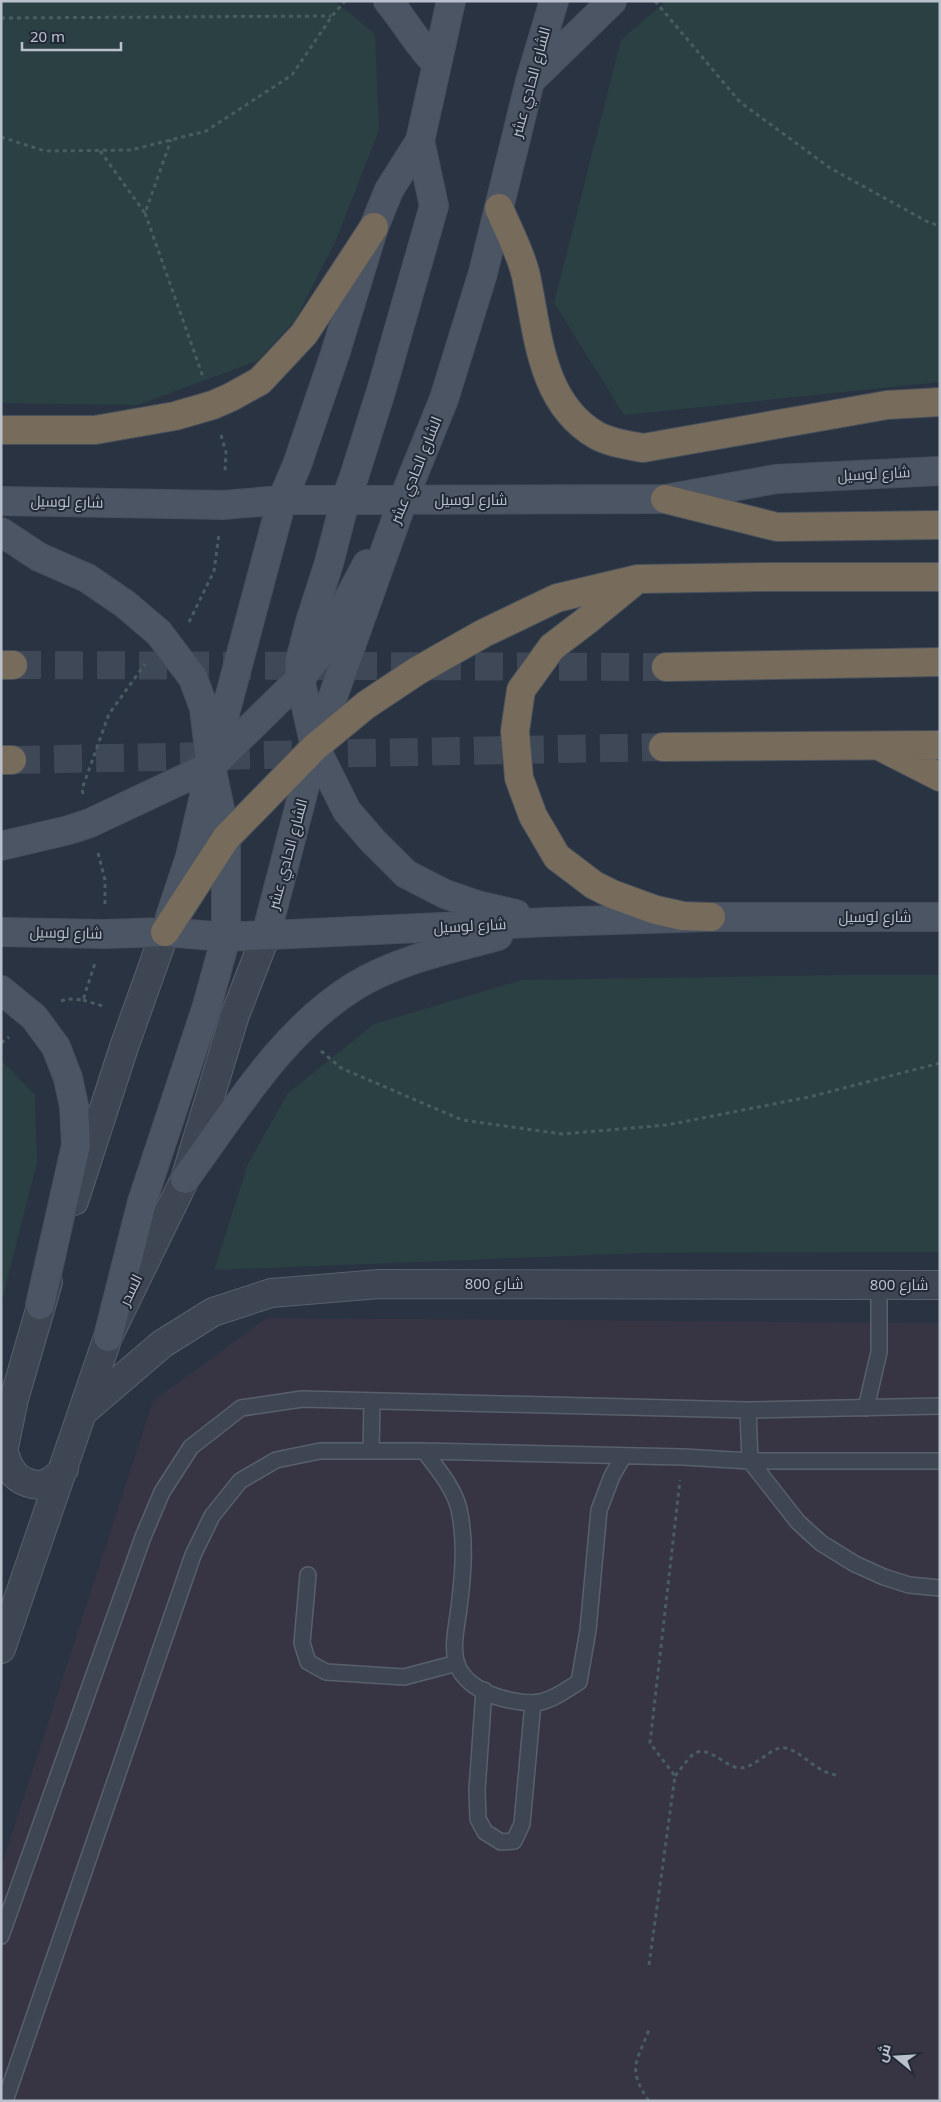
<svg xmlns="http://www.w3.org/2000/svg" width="941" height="2102" font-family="'Noto Sans',Cairo,sans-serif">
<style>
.medical{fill:#373543}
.garden{fill:#2b4043}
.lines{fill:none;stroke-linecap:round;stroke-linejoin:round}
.highway-tunnel{stroke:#3f4857;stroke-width:28;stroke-dasharray:28 14;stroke-linecap:butt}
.lane-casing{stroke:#58606c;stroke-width:18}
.street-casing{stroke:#58606c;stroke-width:30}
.secondary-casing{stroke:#474e5b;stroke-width:30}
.highway-casing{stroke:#48505c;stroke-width:30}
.path{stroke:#495d60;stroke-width:3;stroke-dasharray:4 4;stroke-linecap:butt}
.lane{stroke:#3d4652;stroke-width:15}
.street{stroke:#3d4652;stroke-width:28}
.secondary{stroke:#4c5564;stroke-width:28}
.highway{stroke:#776c5b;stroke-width:28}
.labels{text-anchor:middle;stroke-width:4;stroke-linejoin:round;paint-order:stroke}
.street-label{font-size:15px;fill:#bac1cc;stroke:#222a37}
</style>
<rect width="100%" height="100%" fill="#293342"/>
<path class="medical" d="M267,1318l673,5v778h-939v-234l152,-466z"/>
<path class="garden" d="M1,1h334l40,33 4,96 -42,108 -41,81 -39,42 -119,44 -137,-2z
M666,1h274v381l-316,33 -70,-112 67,-263z
M842,975h98v277l-299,1 -427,17 34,-106 40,-71 86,-69 148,-44z
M1,1060l34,35 2,67 -36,143z"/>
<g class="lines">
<path class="highway-tunnel" d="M13,665l653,2
M12,760l651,-13"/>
<defs>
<path id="lane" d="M866,1408l13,-56v-66
M748,1410l2,51 48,61 23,21 34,21 29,13 25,8 31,3
M371,1450l1,-48
M424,1451c13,17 30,37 35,58 7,32 4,67 0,99 -2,17 -7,36 -3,53 5,20 27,32 45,37 39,10 45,5 78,-16l9,-52 11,-120 13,-34 11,-19
M308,1575l-6,68 6,19 18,10 78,5 53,-14
M484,1690l-7,100 1,29 7,13 16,10 13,-1 8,-17 11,-121
M1,1936l142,-399 19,-45 29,-45 50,-39 61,-9 446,11 192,-4
M5,2101l188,-546 19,-39 28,-35 36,-21 44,-9h104l259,6 67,4h190"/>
<path id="street" d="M74,1201l50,-154 41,-115
M85,1410l77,-66 51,-32 58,-19 108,-9 561,1
M3,1451c3,6 4,13 8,18 6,12 26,20 38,13 6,-3 10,-8 15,-13
M1,1462l13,-63 34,-117
M1,1649l107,-312 77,-158 50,-164 31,-80"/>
<path id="secondary" d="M388,1c17,20 29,43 48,62
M531,80l81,-79
M420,141l14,65 -52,182 -28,89 -9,24 -16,62 -19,59 -10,39v18l15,68 32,64 26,30 33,33 39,20 32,11 39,9
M1,501l222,4 59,-5 383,-1 111,-20 164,-8
M1,532l38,25 48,21 38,26 34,29 34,45 11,30 7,58 15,72v99l-19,69 -65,196 -34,135
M1,846l68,-16 21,-7 121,-57 89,-87 19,-25 48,-90
M170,917l20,-60 21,-91 71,-266 15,-35 38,-111 39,-127 15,-37 31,-49 31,-140
M1,932l103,2 61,-2 61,5 323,-15 162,-5h229
M266,935l49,-188 88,-247 41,-101 39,-126 47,-192 24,-80
M1,990l33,27 22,30 12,31 6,28 2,39 -36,160
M185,1179c50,-68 97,-148 170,-193 43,-26 95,-37 143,-50"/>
<path id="highway" d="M499,208c9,22 22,45 27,68 12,56 14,126 70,159 14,8 32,10 47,13l244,-43 53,-3
M1,430h94l80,-14 38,-11 18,-8 29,-16 44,-47 70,-107
M665,499l112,28 163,-2
M634,582l-44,36 -38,29 -31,43 -6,41 4,47 14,38 24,41 37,28 18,9 44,16 27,6 28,1
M1,665h12
M666,667l274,-5
M663,747l277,-2
M883,748l57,29
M1,760h11
M165,932l61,-94 89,-91 51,-42 51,-34 67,-38 73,-35 80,-19 127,-2h176"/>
</defs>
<use href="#lane" class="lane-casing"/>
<use href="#street" class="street-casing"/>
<use href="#secondary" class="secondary-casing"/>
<use href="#highway" class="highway-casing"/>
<path class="path" d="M655,1l85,101 90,66 98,54 12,4
M1,18l330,-2
M1,137l44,14 86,-1 75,-19 86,-56 40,-59 13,-15
M100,151l45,62 26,-73
M145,213l58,164
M221,435l5,17 -1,21
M189,622l25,-51 5,-37
M83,794l-1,-5 27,-75 36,-50
M98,853l7,27v24
M83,1000l23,7
M61,1001l6,-2 16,1 12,-37
M1,1043l8,-6
M321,1051l20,17 121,52 100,14 105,-9 142,-28 131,-34
M675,1776c18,-22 20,-34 48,-15 5,3 11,7 18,7 16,-1 31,-23 44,-20 19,4 28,23 51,27
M649,1965l26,-189 -25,-33 30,-263
M649,2101c-22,-32 -13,-38 0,-71"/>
<use href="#lane" class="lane"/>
<use href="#street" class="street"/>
<use href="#secondary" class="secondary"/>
<use href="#highway" class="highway"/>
</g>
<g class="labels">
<g class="street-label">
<text transform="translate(531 82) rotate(-75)" y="5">الشارع الحادي عشر</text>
<text transform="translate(416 470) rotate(-68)" y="5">الشارع الحادي عشر</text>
<text transform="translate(874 474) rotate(-3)" y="5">شارع لوسيل</text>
<text x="471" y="505">شارع لوسيل</text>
<text transform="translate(67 502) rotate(1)" y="5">شارع لوسيل</text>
<text transform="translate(288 854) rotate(-75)" y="5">الشارع الحادي عشر</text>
<text x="875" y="922">شارع لوسيل</text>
<text transform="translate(470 926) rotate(-3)" y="5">شارع لوسيل</text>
<text transform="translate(66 933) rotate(1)" y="5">شارع لوسيل</text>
<text x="494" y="1289">شارع 800</text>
<text x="899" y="1290">شارع 800</text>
<text transform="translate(131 1290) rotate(-64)" y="5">السدر</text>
</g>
</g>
<rect width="941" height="2102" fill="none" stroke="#bac1cc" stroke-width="5"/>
<g transform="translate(896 2057) rotate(288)" stroke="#222a37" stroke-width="4" paint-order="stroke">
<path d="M0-4L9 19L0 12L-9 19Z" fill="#bac1cc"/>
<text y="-8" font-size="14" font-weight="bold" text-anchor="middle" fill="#bac1cc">ش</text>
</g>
<path d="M22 42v8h99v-8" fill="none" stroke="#bac1cc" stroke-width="2.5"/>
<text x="30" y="42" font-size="15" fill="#bac1cc" stroke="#222a37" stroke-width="4" paint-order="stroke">20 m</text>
</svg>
